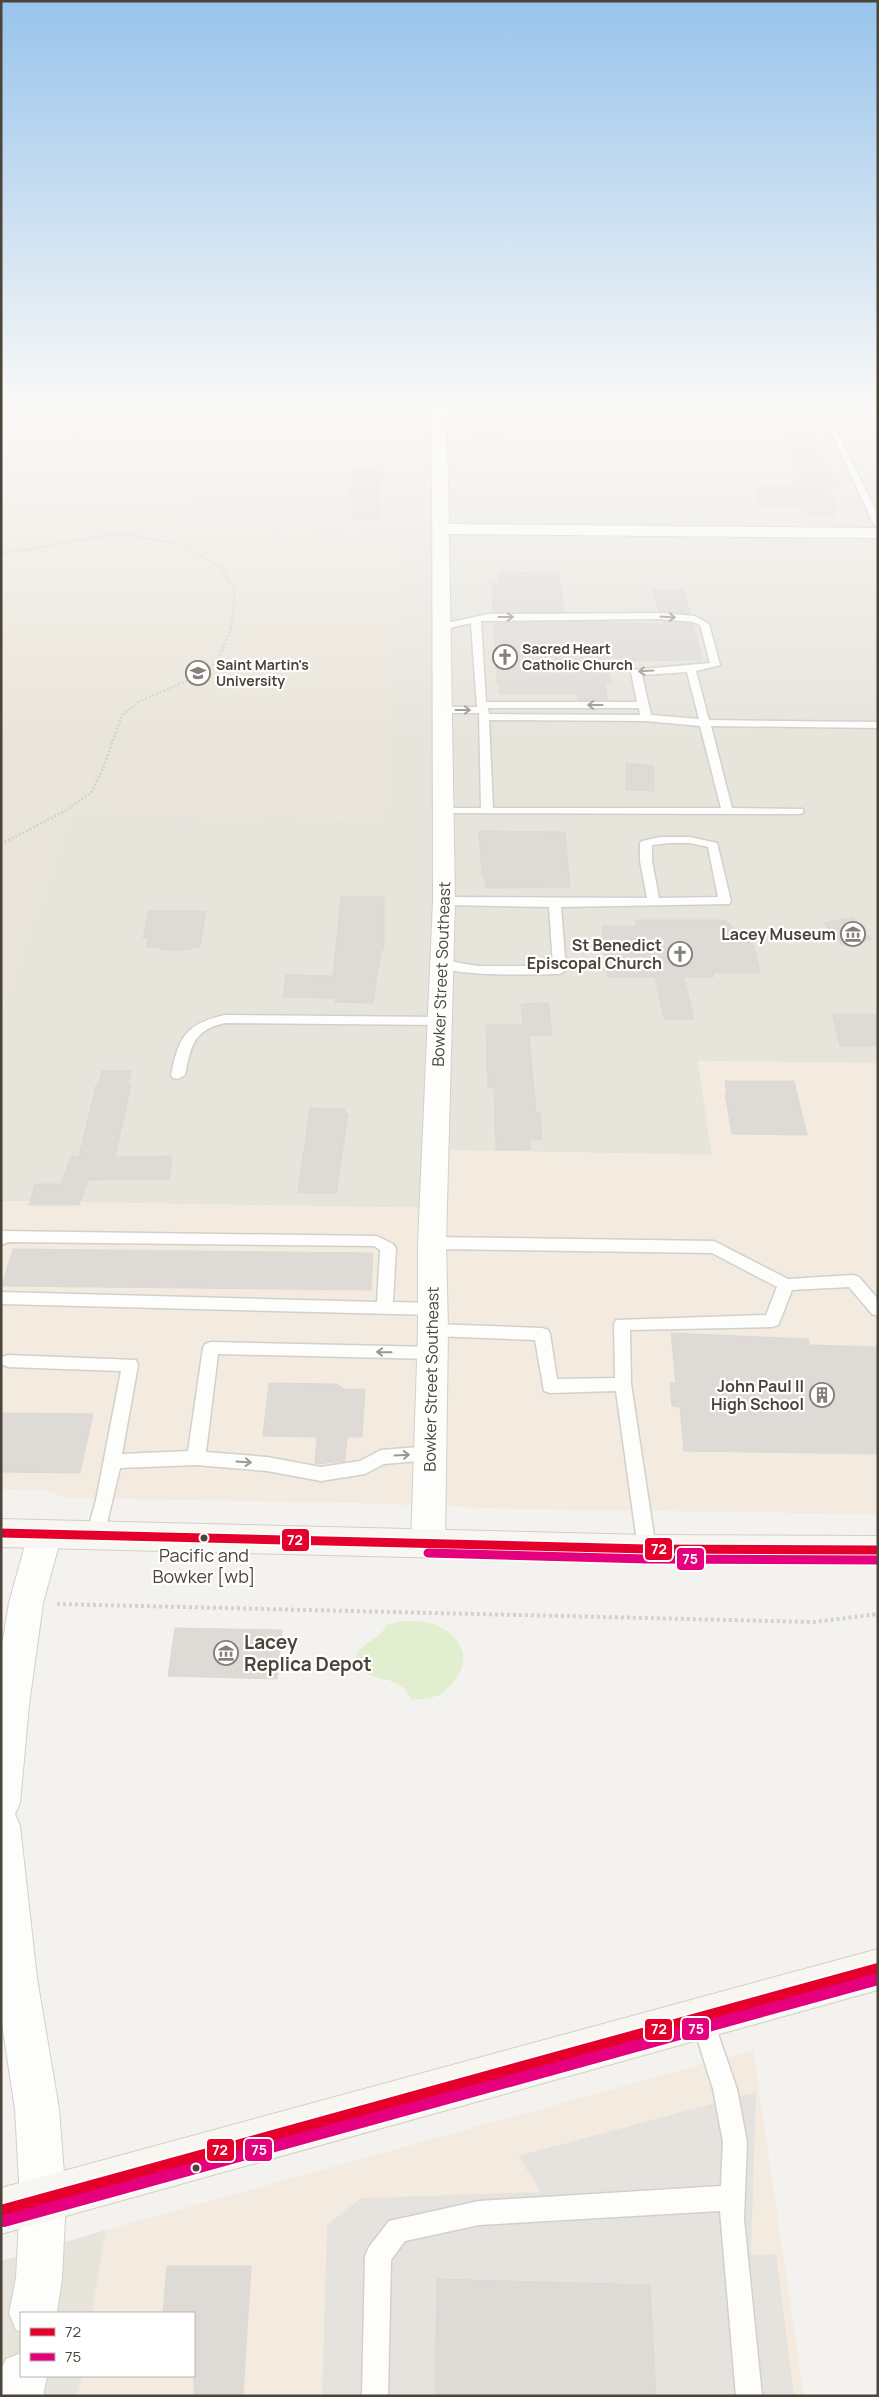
<svg xmlns="http://www.w3.org/2000/svg" width="879" height="2397" font-family="Manrope,sans-serif">
<style>
.residential{fill:#e7e4dc}
.commercial{fill:#f3ebdf}
.education{fill:#eae5da}
.green{fill:#e1eecf}
.parking{fill:#e6e3df}
.building{fill:#dedbd6;stroke:#dcd9d4}
.lines{fill:none;stroke-linecap:round;stroke-linejoin:round}
.lane-casing{stroke:#d2d0cb;stroke-width:3}
.street-casing{stroke:#d2d0cb;stroke-width:2}
.secondary-casing{stroke:#d3cfc5;stroke-width:2}
.path-far2{stroke:#d3d2cc;stroke-width:2;stroke-dasharray:1 1;stroke-linecap:butt}
.path-far1{stroke:#d3d2cc;stroke-width:2.5;stroke-dasharray:2 2;stroke-linecap:butt}
.path{stroke:#d3d2cc;stroke-width:4;stroke-dasharray:3 3;stroke-linecap:butt}
.lane{fill:#fdfdfc;fill-rule:evenodd}
.street{fill:#fdfdfc;fill-rule:evenodd}
.secondary{fill:#f7f6f1;fill-rule:evenodd}
.bus-1-far1-casing{stroke:#fff;stroke-width:12}
.bus-1-casing{stroke:#fff;stroke-width:16}
.bus-2-far1-casing{stroke:#fff;stroke-width:12}
.bus-2-casing{stroke:#fff;stroke-width:16}
.bus-1-far1{stroke:#e4002b;stroke-width:9}
.bus-1{stroke:#e4002b;stroke-width:12}
.bus-2-far1{stroke:#e5007d;stroke-width:9}
.bus-2{stroke:#e5007d;stroke-width:12}
.oneway{stroke:#9b9791}
.bus-dot{fill:#4b4439;stroke:#fff;stroke-width:2}
.labels{text-anchor:middle;stroke-width:4.5;stroke-linejoin:round;paint-order:stroke}
.far-poi-label{font-size:14px;font-weight:bold;fill:#4b4439;stroke:#fff;text-anchor:start}
.poi-label{font-size:16px;font-weight:bold;fill:#4b4439;stroke:#fff;text-anchor:end}
.street-label{font-size:16px;fill:#4b4439;stroke:#fff}
.near-bus-label{font-size:18px;fill:#4b4439;stroke:#fff}
.near-poi-label{font-size:19px;font-weight:bold;fill:#4b4439;stroke:#fff;text-anchor:start}
.line-badge{stroke:#fff;stroke-width:2}
.badge-label{font-size:14px;text-anchor:middle;font-weight:bold;fill:#fff}
</style>
<rect width="100%" height="100%" fill="#f4f2ee"/>
<path class="residential" d="M225,405h653v658l-180,-2 14,94 -276,-5 -3,58 -432,-7v-186l69,-200 317,3 -210,-290z
M106,2230l-14,83h-71v63h61l-4,20h-77v-135z"/>
<path class="commercial" d="M698,1061l180,2v451l-361,-5 -161,-6 -290,-5 -23,-8 -42,-1v-288l432,7 2,-58 277,5z
M753,2050l51,346h-726l4,-20h112v-63h-102l14,-83z"/>
<path class="education" d="M1,405h224l-47,123 223,2 -15,288 -316,-3 -69,200z"/>
<path class="green" d="M402,1621c10,0 21,0 31,3 26,9 42,35 20,58 -4,5 -9,10 -14,13 -9,4 -18,4 -27,5 -15,-29 -36,-14 -55,-34 -7,-23 23,-23 29,-41z"/>
<path class="parking" d="M756,2092l-5,163 25,-1 18,142h-472l5,-171 34,-27 180,-6 -23,-36z"/>
<path class="building" d="M365,405h37l-1,25 -41,-1z
M477,405h24l2,44h-23z
M782,425l30,1 9,39h7l11,22h-11l11,23h-6l2,6 -28,-1 -3,-8 -46,-1v-19h40l-3,-7h9l-19,-38z
M353,470h29l-4,28h3l-1,22h-28l2,-24h-4z
M559,572l5,40h-71l-1,-29h8l-1,-10z
M652,590h32l6,24 -31,-3z
M663,621l30,3 9,36 -95,1 4,22h-6l3,17h-30l-1,-6h-77l-1,-11h-2l-3,-60 106,-1 64,2z
M626,763l28,3v25l-28,-1z
M479,831l86,1 5,55 -84,1 -1,-11h-3z
M341,897h43v53h-3l-8,53 -38,-1 1,-4 -53,-1 3,-22 47,1z
M149,911h57l-6,36h-9l-1,3h-29l1,-3h-16l2,-9h-5z
M853,917l19,23 -30,5 -18,-22z
M635,920h90l17,15h9l9,38h-47l1,4h-30l10,42h-30l-9,-42h-47l-6,-51h34z
M549,1003l3,32 -23,1 7,76h4l2,28h-12v10h-34l-2,-62h-6l-2,-63h37l-2,-21z
M832,1014h46v32h-38z
M102,1071h29l-3,14h3l-16,72 57,-1 -3,23 -81,1 -9,25h-50l6,-21h26l10,-28 8,1 17,-72h3z
M725,1081h69l13,54 -75,-1 -7,-40h2z
M310,1108l35,1 -1,5h4l-12,79h-38z
M13,1249l360,4 -2,37 -369,-4z
M671,1333l137,6 2,6 68,2v107l-194,-3 -4,-44 -8,-1 -2,-23h6z
M269,1383l68,1 7,5h21l-3,48h-15l-2,24 -30,3 2,-27 -54,-1z
M1,1413l92,1 -13,59 -79,-1z
M175,1628l107,2 -5,49 -109,-3z
M167,2266h84l-8,130h-49v-83h-31z
M437,2279l213,6 6,111h-221z"/>
<g class="lines">
<defs>
<path id="lane" d="M828,425l7,2 43,89v11l-4,-2z
M661,613l34,3 14,8 11,41 -24,6 13,49 169,2v6l-167,-2 21,82 71,1v4l-4,1 -360,-1v-4l4,-1h38l-2,-95h-38l-5,-3 5,-3h36l-6,-84 -30,7 -3,-1v-4l50,-11zM661,619l32,3 7,3 10,38 -78,7 -1,2 6,30h-151l-5,-81zM687,672l12,47 -48,-4 -9,-40zM488,708h151l1,7 -151,-1zM489,720l157,1 54,5 21,82h-228z
M660,837h30l27,6 14,58 -2,3 -168,3 5,63 -6,4c-21,0 -111,4 -123,-10l6,-4 34,6h76l-4,-59 -105,-2 -6,-4 6,-4 203,1 -7,-37v-18l2,-2zM669,843h21l18,4 10,50 -59,1 -7,-37v-16z
M225,1015l216,2 7,4 -7,4 -216,-2c-32,7 -34,23 -40,52l-7,4 -5,-1 -2,-3c8,-38 14,-51 54,-60z
M1,1231l376,5 16,8 3,4 -3,54 40,1 6,2 2,4 -2,4 -6,2 -432,-11v-12l376,10 3,-52 -6,-4 -366,-4 -7,3z
M432,1237l282,4 74,38 65,-4 6,2 19,22v17l-6,-2 -23,-27 -57,3 -12,31 -2,4 -6,2 -142,3 1,54 25,165 -3,6 -6,2 -6,-2 -3,-6 -22,-158 -66,2 -6,-2 -9,-51 -102,-4 -6,-2 -2,-4 2,-4 6,-2 109,4 6,2 2,4 7,45 58,-1 -1,-54 2,-4 150,-5 11,-28 -65,-34 -280,-4 -5,-2 -3,-4 3,-4z
M211,1342l222,5 6,2 2,4 -2,4 -6,2 -215,-5 -12,98 61,5 54,10 39,-6 21,-11 50,-4 6,2 3,5 -3,5 -6,2 -47,4 -19,10 -44,7 -54,-10 -71,-6 -76,3 -16,68 -3,5 -6,3 -6,-3 -3,-5 10,-36 25,-129 -113,-4 -7,-3 1,-7 6,-2 128,5 2,5 -16,89 66,-3 15,-103 2,-4z
M702,2008l8,3 3,8 24,70 10,53 -3,77 18,177h-26l-16,-185 -241,14 -74,16 -14,19 -3,136h-26l3,-140 4,-9 20,-26 90,-20 242,-15 2,-44 -10,-53 -22,-70 3,-8z"/>
<path id="street" d="M432,405h14l3,119 429,4v10l-429,-4 6,367 -9,342 2,87 -3,213 -5,10 -12,4 -12,-4 -5,-10 7,-213v-87l15,-342z
M45,1520l12,4 5,10 -19,69 -14,102 -9,98 -5,11 5,12 17,152 22,131 7,90 -4,79 -5,35h-36v19l-5,-2 -7,-17 7,-35 4,-79 -5,-90 -14,-92v-366l8,-48 19,-69 5,-10z
M21,2353v23h26l-4,20h-42v-26l5,-11z"/>
<path id="secondary" d="M1,1519l646,16 231,1v28l-231,-1 -646,-16z
M878,1949v41l-877,244v-46z"/>
</defs>
<use href="#lane" class="lane-casing"/>
<use href="#street" class="street-casing"/>
<use href="#secondary" class="secondary-casing"/>
<path class="path-far2" d="M1,433l59,9
M1,467l149,-62
M1,554l118,-21 65,12 36,22 15,23 -4,39"/>
<path class="path-far1" d="M1,844l64,-33 26,-18 12,-25 19,-53 18,-14 67,-29 12,-15 12,-29"/>
<path class="path" d="M57,1604l757,18 64,-8"/>
<use href="#lane" class="lane"/>
<use href="#street" class="street"/>
<use href="#secondary" class="secondary"/>
<defs>
<path id="bus-1-far1" d="M1,1533l646,16 231,1"/>
<path id="bus-1" d="M1,2211l877,-242"/>
<path id="bus-2-far1" d="M428,1553l219,6 231,1"/>
<path id="bus-2" d="M4,2221l874,-242"/>
</defs>
<use href="#bus-1-far1" class="bus-1-far1-casing"/>
<use href="#bus-1" class="bus-1-casing"/>
<use href="#bus-2-far1" class="bus-2-far1-casing"/>
<use href="#bus-2" class="bus-2-casing"/>
<use href="#bus-1-far1" class="bus-1-far1"/>
<use href="#bus-1" class="bus-1"/>
<use href="#bus-2-far1" class="bus-2-far1"/>
<use href="#bus-2" class="bus-2"/>
</g>
<defs><path id="oneway-shaft" d="M-6 0H5M1.5-3L5.5 0L1.5 3" fill="none" stroke-width="1.6" stroke-linecap="round" stroke-linejoin="round" transform="scale(1.25)"/></defs>
<g class="oneway">
<use href="#oneway-shaft" transform="translate(506 617)"/>
<use href="#oneway-shaft" transform="translate(668 617) rotate(4)"/>
<use href="#oneway-shaft" transform="translate(646 671) rotate(177)"/>
<use href="#oneway-shaft" transform="translate(595 705) rotate(-180)"/>
<use href="#oneway-shaft" transform="translate(463 710)"/>
<use href="#oneway-shaft" transform="translate(384 1352) rotate(-179)"/>
<use href="#oneway-shaft" transform="translate(402 1455) rotate(-3)"/>
<use href="#oneway-shaft" transform="translate(244 1462) rotate(4)"/>
</g>
<linearGradient id="sky" x2="0" y2="1"><stop stop-color="#98c4ec"/><stop offset="0.55" stop-color="#faf9f7"/><stop offset="1" stop-color="#faf9f7" stop-opacity="0"/></linearGradient>
<rect width="879" height="741" fill="url(#sky)"/>
<defs>
<symbol id="church-ring" viewBox="-11 -11 22 22"><circle r="9.5" fill="#fff" stroke="#868178" stroke-width="1.5"/><path d="M-1.2-6h2.4v3.5h3.3v2.4h-3.3V6h-2.4V-.1h-3.3v-2.4h3.3Z" fill="#868178"/></symbol>
<symbol id="university-ring" viewBox="-11 -11 22 22"><circle r="9.5" fill="#fff" stroke="#868178" stroke-width="1.5"/><path d="M0-5L7-2L0 1L-7-2ZM-4 1L0 2.5L4 1V4Q0 6-4 4Z" fill="#868178"/></symbol>
<symbol id="museum-ring" viewBox="-11 -11 22 22"><circle r="9.5" fill="#fff" stroke="#868178" stroke-width="1.5"/><path d="M0-6L6-3V-2H-6V-3ZM-5-1h2V3h-2ZM-1-1h2V3h-2ZM3-1h2V3H3ZM-6 4H6V6H-6Z" fill="#868178"/></symbol>
<symbol id="building-ring" viewBox="-11 -11 22 22"><circle r="9.5" fill="#fff" stroke="#868178" stroke-width="1.5"/><path d="M-4-6H4V6H1V3H-1V6H-4ZM-2.5-4.3h1.7v1.8h-1.7ZM.8-4.3h1.7v1.8H.8ZM-2.5-1h1.7V.8h-1.7ZM.8-1h1.7V.8H.8Z" fill="#868178"/></symbol>
</defs>
<g fill-rule="evenodd">
<use href="#church-ring" x="491" y="643" width="28" height="28"/>
<use href="#university-ring" x="184" y="659" width="28" height="28"/>
<use href="#museum-ring" x="839" y="920" width="28" height="28"/>
<use href="#church-ring" x="666" y="940" width="28" height="28"/>
<use href="#building-ring" x="808" y="1381" width="28" height="28"/>
<use href="#museum-ring" x="212" y="1639" width="28" height="28"/>
</g>
<g class="bus-dot">
<circle cx="204" cy="1538" r="4.5"/>
<circle cx="196" cy="2168" r="4.5"/>
</g>
<g class="labels">
<g class="far-poi-label">
<text x="522" y="654">Sacred Heart<tspan x="522" dy="16">Catholic Church</tspan></text>
<text x="216" y="670">Saint Martin's<tspan x="216" dy="16">University</tspan></text>
</g>
<g class="poi-label">
<text x="836" y="940">Lacey Museum</text>
<text x="662" y="951">St Benedict<tspan x="662" dy="18">Episcopal Church</tspan></text>
<text x="804" y="1392">John Paul II<tspan x="804" dy="18">High School</tspan></text>
</g>
<g class="street-label">
<text transform="translate(441 974) rotate(-88)" y="6">Bowker Street Southeast</text>
<text transform="translate(431 1379) rotate(-89)" y="6">Bowker Street Southeast</text>
</g>
<g class="near-bus-label">
<text x="204" y="1562">Pacific and<tspan x="204" dy="21">Bowker [wb]</tspan></text>
</g>
<g class="near-poi-label">
<text x="244" y="1649">Lacey<tspan x="244" dy="22">Replica Depot</tspan></text>
</g>
</g>
<g class="line-badge">
<rect x="281" y="1528" width="29" height="24" rx="5" fill="#e4002b"/>
<rect x="644" y="1537" width="29" height="24" rx="5" fill="#e4002b"/>
<rect x="676" y="1547" width="29" height="24" rx="5" fill="#e5007d"/>
<rect x="681" y="2017" width="29" height="24" rx="5" fill="#e5007d"/>
<rect x="644" y="2018" width="29" height="23" rx="5" fill="#e4002b"/>
<rect x="244" y="2138" width="29" height="24" rx="5" fill="#e5007d"/>
<rect x="206" y="2138" width="29" height="24" rx="5" fill="#e4002b"/>
</g>
<g class="badge-label">
<text x="295" y="1545">72</text>
<text x="659" y="1554">72</text>
<text x="690" y="1564">75</text>
<text x="696" y="2034">75</text>
<text x="659" y="2034">72</text>
<text x="259" y="2155">75</text>
<text x="220" y="2155">72</text>
</g>
<rect width="879" height="2397" fill="none" stroke="#4b4439" stroke-width="5"/>
<rect x="20" y="2312" width="175" height="65" fill="#ffffff" stroke="#b7b4b0"/>
<rect x="30" y="2328" width="25" height="8" fill="#e4002b" stroke="#b7b4b0"/>
<text x="65" y="2337" font-size="15" fill="#4b4439">72</text>
<rect x="30" y="2353" width="25" height="8" fill="#e5007d" stroke="#b7b4b0"/>
<text x="65" y="2362" font-size="15" fill="#4b4439">75</text>
</svg>
